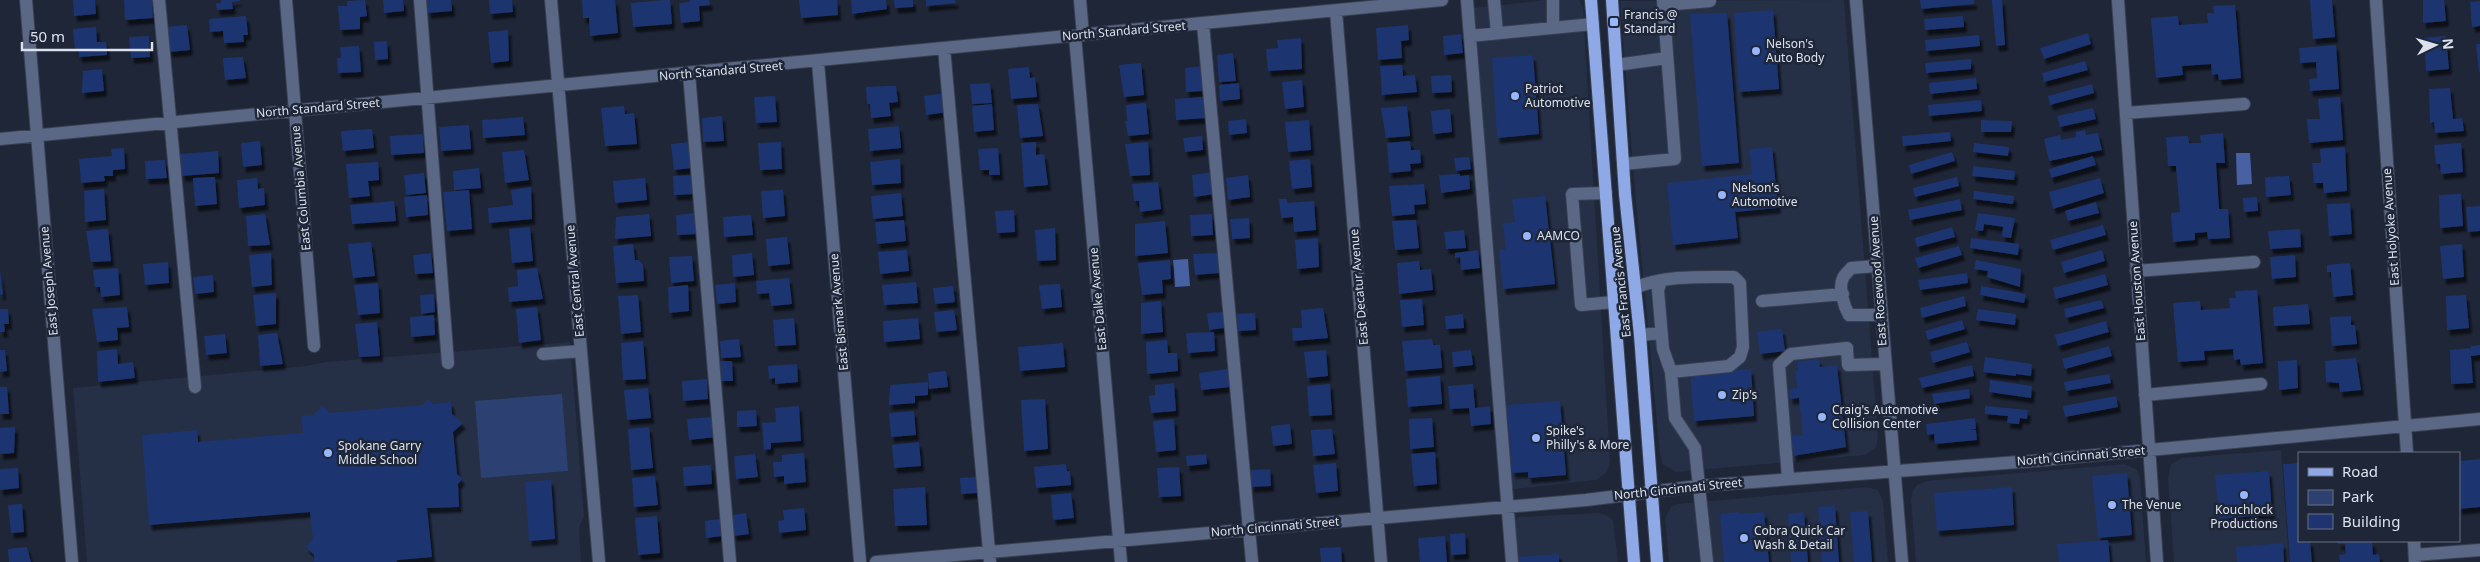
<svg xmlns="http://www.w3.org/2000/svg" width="2480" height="562" font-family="'Noto Sans',sans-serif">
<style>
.built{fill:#252f46}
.green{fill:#2c4172}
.water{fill:#4761a3}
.building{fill:#1d3470;filter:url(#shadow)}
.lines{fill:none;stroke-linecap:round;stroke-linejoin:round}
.minor-casing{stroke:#394051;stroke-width:14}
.major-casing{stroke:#394051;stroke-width:14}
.minor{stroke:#5b6885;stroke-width:12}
.major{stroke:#8ea9e5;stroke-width:12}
.poi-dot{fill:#97b6fd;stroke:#1e2638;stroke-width:2}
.labels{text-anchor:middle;stroke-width:5;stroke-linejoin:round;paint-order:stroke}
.poi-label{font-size:12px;fill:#dce2ed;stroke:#1e2638;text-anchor:start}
.street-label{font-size:12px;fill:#dce2ed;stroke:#1e2638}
</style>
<defs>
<filter id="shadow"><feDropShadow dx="3" dy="5.5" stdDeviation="1" flood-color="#0009"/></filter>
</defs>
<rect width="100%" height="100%" fill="#1e2638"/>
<path class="built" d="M1546,0h33l4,9 27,452 -3,11 -11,8 -82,9 -2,-3 -39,-478z
M1844,0l34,436 -2,11 -11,8 -189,17 -14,-8 -2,-9 -26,-276 -14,-178z
M570,342l14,175 -5,10 2,35h-494l-14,-174 233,-22 20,-4z
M2281,450l8,112h-115l-6,-84 3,-14 11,-6z
M2125,464l12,6 3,7 6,85h-230l-5,-62 2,-9 4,-6 9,-4z
M1866,487l12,3 5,11 5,61h-219l-4,-44 6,-11 7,-3z
M1599,513l7,2 7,5 5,42h-101l-3,-39 4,-6z"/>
<path class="green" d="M562,394l6,77 -87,7 -6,-77z"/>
<path class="water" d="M2236,153h14l2,31 -15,1z
M1188,259l2,27 -15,1 -2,-27z"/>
<path class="building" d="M73,0h22l1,14 -22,2z
M124,0h28l1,18 -28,2z
M221,0h19v1l-8,1 1,7 -16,1 -1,-7h5z
M365,0l2,16 -7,1v12l-20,1 -2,-24h9v-5z
M383,0h20l1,11 -20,2z
M427,0h24l1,11 -24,2z
M489,0h23l1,12 -23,2z
M582,0h33l3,33 -28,3 -1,-18h-6z
M664,0h6l2,24 -39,3 -2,-24z
M690,0h19l1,5 -11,1 1,15 -19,2 -2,-20 11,-1z
M799,0h38l1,15 -37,3z
M851,0h35l1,9 -35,5z
M894,0h19v7l-18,1z
M926,0h29l1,3 -30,3z
M1920,0h54v4l-53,5z
M1992,0h10l3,45 -9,1z
M2310,0h22l3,37 -22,2z
M2423,0h21l2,21 -23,2z
M2480,1v25l-8,1 -2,-25z
M2235,5l6,73 -22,2 -1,-6 -6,1 -1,-11 -29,2 1,9 -27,3 -5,-60 27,-2 1,9 29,-2 -1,-10h7l-1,-7z
M1773,10l6,79 -40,3 -5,-79z
M1727,13l12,150 -37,3 -12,-152z
M246,16l2,19h-5l1,7 -20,1 -1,-12 -13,1 -1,-13z
M1963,16l1,11 -39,3 -1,-11z
M187,25l3,25 -21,2 -3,-25z
M1408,25l1,15 -8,1 1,17 -24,2 -2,-32z
M96,27l1,15h9l1,13 -28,2 -1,-7h-3l-2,-21z
M508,30l1,31 -18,2 -3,-31z
M2088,33l3,11 -47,15 -4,-11z
M1461,34l2,19 -19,2 -1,-19z
M1979,35l1,11 -54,5 -1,-11z
M149,36l1,21 -19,1 -2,-21z
M2446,36l3,33 -23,2 -2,-33z
M1301,38l1,31 -34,2 -2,-22 12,-1 -1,-8z
M387,41l1,18 -13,1 -1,-18z
M2476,44h4v28h-1z
M2336,45l3,44 -29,2 -1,-12 8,-1 -1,-16 -16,1 -1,-15z
M359,46l2,26 -23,1 -1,-15h4l-1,-11z
M1233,53l3,28 -17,1 -2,-27z
M1533,55l6,79 -42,4 -5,-80z
M243,57l3,21 -21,2 -2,-22z
M1971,59v10l-45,4 -1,-10z
M2085,61l3,9 -44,12 -2,-9z
M1141,63l3,32 -20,2 -5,-32z
M1402,65l1,11 12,-1 2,17 -35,3 -2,-29z
M1203,66l1,25 -18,1 -1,-24z
M1029,67l1,11 5,-1 2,20 -26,2 -3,-30z
M102,69l2,22 -22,2 1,-22z
M1451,75l1,17 -20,1 -1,-17z
M1976,78l1,11 -47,5 -1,-11z
M1302,80l2,27 -19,2 -3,-27z
M990,83l2,20 -20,1 -2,-20z
M1239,83l1,16 -20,2 -1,-16z
M2092,84l2,9 -44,12 -2,-9z
M888,86h8l2,16 -9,1 2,13 -20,2 -1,-14h-3l-1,-17z
M2450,88l3,31 9,-1 2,13 -29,2 -1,-11 -4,1 -1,-34z
M946,93l2,19 -22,3 -2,-19z
M775,96l2,26 -21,1 -2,-26z
M1205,97l1,21 -30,2 -1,-21z
M2340,97l3,43 -34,3 -2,-24h13l-2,-20z
M1981,100l1,11 -53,5 -1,-11z
M1146,103l3,31 -21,2 -3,-15h2l-1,-16z
M992,104l2,26 -20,2 -2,-26z
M1038,104l5,32 -23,2 -3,-33z
M624,106l1,8 9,-1 3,31 -32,2 -4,-38z
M1407,106l3,30 -24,2 -5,-30z
M2093,108l3,11 -36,8 -3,-11z
M1450,109l2,23 -19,2 -2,-23z
M722,116l2,25 -21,1 -1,-24z
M523,117l2,18 -42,3 -1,-18z
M1246,119l1,14 -18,2 -1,-14z
M1309,120l2,30 -23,2 -3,-30z
M1981,120l31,1 -1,11h-30z
M469,125l2,24 -30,2 -2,-24z
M899,126l2,22 -31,3 -2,-22z
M372,129l2,19 -31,3 -2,-20z
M2085,130l1,5 12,-2 4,17 -53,11 -5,-22 16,-4 1,5 15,-3v-5z
M1950,132l1,9 -48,5 -1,-10z
M2223,133l2,30h-9l3,46h9l2,29 -22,1 -1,-7 -12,1v7l-22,2 -2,-29 9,-1 -4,-46h-8l-2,-29 22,-1 1,7h12l-1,-8z
M423,134l1,19 -33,2 -1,-19z
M1202,136l1,14 -18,2 -2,-14z
M260,141l2,24 -19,2 -2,-24z
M1410,141l1,9h9l1,13 -11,1 1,7 -22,2 -2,-30z
M689,142l3,26 -18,2 -3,-26z
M781,142l1,27 -22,1 -2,-27z
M1036,142v13l8,-1 4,31 -24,2 -3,-44z
M1148,142l2,33 -20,1 -5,-32z
M1974,143l35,4 -1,9 -35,-4z
M2461,143l2,29 -22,2 -1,-10h-4l-2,-19z
M1772,147l6,61 -43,4 3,26 -65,7 -6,-62 85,-9 -3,-25z
M2345,147l2,44 -23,2 -1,-10h-9l-2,-20h9l-1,-14z
M124,148l1,21 -12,1v6h-9l1,5 -24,2 -2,-24 33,-3 -1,-7z
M998,148l2,27h-11v-5h-9l-2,-21z
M524,150l5,30 -24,3 -3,-31z
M218,151l1,22 -37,3 -2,-22z
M1952,152l3,9 -44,13 -2,-9z
M2093,156l3,9 -45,13 -2,-9z
M1469,157l2,12 -15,2 -2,-13z
M900,159l1,24 -29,2 -2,-23z
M1310,159l2,28 -20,2 -3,-28z
M165,160l2,18 -21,1 -1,-18z
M378,162l1,18 -11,1 2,15 -21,2 -3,-34z
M1973,166l42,5 -1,9 -42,-4z
M479,168l2,20 -27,2 -1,-19z
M1213,172l2,22 -21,3 -2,-22z
M424,173l2,20 -20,2 -2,-20z
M1460,174v2l9,-1 1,14 -29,4 -2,-18z
M693,175l2,19 -21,1 -1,-19z
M1248,175l2,22 -22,3 -2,-22z
M2289,176l2,19 -25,2 -1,-20z
M215,177l2,27 -22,2 -2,-28z
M1957,177l2,9 -44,11 -2,-9z
M257,178l1,11 6,-1 1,17 -26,3 -2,-28z
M645,178l2,22 -32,3 -2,-22z
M2100,178l4,15 -51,16 -4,-17z
M1158,182l3,27 -21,3 -1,-11h-5l-2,-17z
M1424,184l2,20 -12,1 1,9 -23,2 -3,-30z
M531,187l1,32 -43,4 -1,-15 25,-3 -2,-15z
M104,189l2,31 -21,2 -1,-31z
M469,190l3,39 -25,2 -4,-39z
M783,190l2,26 -22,2 -2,-27z
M1974,191l40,5 -1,8 -40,-5z
M901,193l2,23 -30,3 -2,-23z
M2461,194l2,32 -23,2 -1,-33z
M427,195l1,20 -22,2 -2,-20z
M1545,196l10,88 -52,5 -4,-39 7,-1 -3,-26 12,-1 -3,-23z
M2257,197l1,14 -14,1 -1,-14z
M1279,199h8v4l27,-2 2,29 -22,2 -1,-15 -12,1z
M1960,199l2,11 -52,10 -2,-10z
M394,201l2,20 -44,3 -2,-19z
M2096,202l3,11 -31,8 -3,-10z
M2350,203l2,31 -23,2 -2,-32z
M2480,206v25l-12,1 -2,-25z
M1014,210l1,22 -18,1 -2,-22z
M696,213l1,21 -20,1 -1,-20z
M1978,213l37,5 -4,20 -9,-1 1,-10 -19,-3 -1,7 -8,-1z
M265,214l5,31 -22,1 -2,-30z
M649,214l2,22 -36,3 1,-22z
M1212,214l1,21 -22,1 -1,-21z
M751,215l2,20 -29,2 -1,-20z
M1249,218l1,20 -18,1 -2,-20z
M904,220l2,21 -29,3 -2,-22z
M1416,220l3,28 -24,2 -3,-29z
M1165,221l3,32 -33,3v-32z
M2103,225l3,10 -53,15 -3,-10z
M530,227l3,34 -21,2 -3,-34z
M1952,227l3,10 -38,10 -2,-9z
M1055,228l1,32 -19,1 -2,-31z
M108,229l3,32 -20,1 -5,-31z
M2300,229l1,18 -31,2 -2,-18z
M1464,230l2,18 -20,1 -2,-17z
M787,237l3,27 -22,2 -2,-27z
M1318,238l1,29 -22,2 -2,-29z
M1971,238l48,6 -1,11 -48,-7z
M371,242l4,34 -22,2 -5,-34z
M633,244l2,16h4l4,5 1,16 -28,2 -3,-37z
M2462,244l2,33 -21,2 -3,-33z
M1959,246l3,9 -44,13 -3,-10z
M907,250l2,21 -29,3 -2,-22z
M1478,250l2,18 -19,2 -1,-13 -5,1v-5z
M2102,250l3,11 -41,12 -3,-11z
M271,253l1,32 -20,2 -3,-32z
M431,253l2,20 -18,1 -2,-19z
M752,253l2,22 -21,2 -1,-22z
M1218,253l1,20 -24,2 -2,-21z
M2295,255l1,22 -24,2 -2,-22z
M692,256l2,25 -23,2 -2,-26z
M1170,260l1,19 -9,1 1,13 -21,2 -4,-32z
M1976,260l45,9 -1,18 -33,-10 1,-6 -14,-2z
M1419,261l1,9 11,-1 2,21 -34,4 -2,-31z
M168,262l1,21 -24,2 -2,-21z
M2350,263l3,32 -20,2 -2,-25h-4v-7z
M118,268l2,27 -19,2 -1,-10h-5l-2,-17z
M537,268l6,31 -34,3 -1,-15 10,-1 -1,-16z
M0,271l3,23 -3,1z
M1967,273l1,10 -48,7 -2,-10z
M2105,274l3,11 -52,14 -3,-11z
M213,275l1,17 -19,2 -2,-17z
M789,278l3,26 -21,2 -2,-13 -12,1 -1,-13z
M916,282l2,21 -34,2 -2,-20z
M378,283l2,30 -22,2 -4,-30z
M735,283l1,19 -19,2 -2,-19z
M1060,284l2,23 -20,2 -3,-24z
M688,285l1,26 -20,2 -1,-26z
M953,286l2,16 -20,2 -2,-16z
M1981,286l45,8 -2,9 -44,-8z
M2257,290l6,73 -22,2 -1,-6 -6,1 -1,-11 -29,2 1,9 -27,2 -5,-59 27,-2 1,9 29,-2 -1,-10h7l-1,-7z
M276,293v31l-20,2 -3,-31z
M434,294l1,18 -14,2 -1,-19z
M638,295l3,37 -20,2 -3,-38z
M2466,295l3,33 -22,2 -1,-34z
M1964,296l2,10 -44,12 -2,-10z
M1422,299l2,26 -22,2 -2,-27z
M2101,300l3,8 -38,10 -2,-9z
M1161,301l2,31 -22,2v-31z
M2308,304l2,20 -36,2 -1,-19z
M127,307l2,20 -12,1 1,12 -21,2 -5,-33z
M537,307l4,33 -22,3 -3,-34z
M1323,308l5,30 -35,3 -1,-13h10l-1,-18z
M0,309h8l1,15h-5l1,8h-5z
M1978,309l38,5 -1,11 -39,-5z
M954,310l3,20 -21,2 -2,-20z
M1223,312l1,16 -15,2 -2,-17z
M1255,313l1,17 -18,1 -1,-17z
M1463,314l1,14 -18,1 -1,-13z
M434,315l1,20 -24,2 -1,-20z
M2351,316v9h4l2,19 -25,2 -2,-29z
M794,318l2,27 -21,1 -2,-26z
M918,318l2,21 -36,3 -1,-21z
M1962,320l3,9 -37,11 -3,-9z
M2106,321l3,11 -51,14 -3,-11z
M377,322l3,34 -21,1 -4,-33z
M1782,329l3,22 -25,3 -3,-22z
M1214,332l1,19 -27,2 -2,-20z
M277,333l6,31 -23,2 -2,-31z
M225,334l2,19 -21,2 -2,-19z
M739,339l2,18 -20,1 -1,-17z
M1432,339l1,6h7l2,23 -37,3 -3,-30z
M1167,340l1,13h9l1,18 -31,3 -1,-32z
M643,341l3,38 -23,1 -2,-37z
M1967,342l3,10 -37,11 -3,-11z
M1063,343l2,24 -45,4 -2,-24z
M2480,345v10l-9,1 2,27 -22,1 -1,-34 21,-2v-2z
M2109,346l3,10 -47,13 -3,-10z
M117,349l1,15 15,-2 2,16 -37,4 -1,-31z
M0,350h5l2,21 -7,1z
M1326,350l2,26 -21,2 -3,-26z
M1471,350l2,15 -20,2 -1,-15z
M1985,357l47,7 -1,12 -15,-2v2l-33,-4z
M2356,358l5,32 -21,2 -1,-9 -13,-1 -1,-21z
M1819,359l1,8 17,-2 9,82 -53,9 -2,-20 12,-1 -4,-37 -9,1 -1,-10 8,-1 -2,-17 3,-1 -1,-8z
M2297,360l1,28 -19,2 -1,-29z
M720,361h12l1,20h-12z
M797,364l1,18 -23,2v-6l-6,1 -1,-13z
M1972,365l2,11 -52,12 -3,-10z
M1228,369l2,18 -29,3 -2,-17z
M1751,369l3,47 -60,5 -4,-47z
M946,371l2,16 -19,2 -1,-16z
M2109,374l2,9 -45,8 -2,-9z
M1440,376l2,28 -34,3 -2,-28z
M707,379l1,20 -25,2 -1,-20z
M1990,380l42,6 -1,12 -42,-6z
M928,382v13l-13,1v7l-26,2 1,-20z
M1174,383l2,28 -25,2 -2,-17 6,-1v-10z
M1330,384l2,31 -23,1 -2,-30z
M1473,384l2,24 15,-2 1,18 -20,2 -2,-18 -19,1 -2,-23z
M0,387h7l2,27h-9z
M648,388l3,30 -24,2 -3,-30z
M1969,389l1,9 -36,6 -2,-10z
M2116,396l2,11 -53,10 -2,-11z
M428,399l5,5 18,-2 1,12 11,9 -10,9 4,42 5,5 -4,5 1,23 -32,1 5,49 -34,3 -2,2h-82v-7l-8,-8 7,-9 -3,-26 -161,13 -7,-90 55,-5 1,12 105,-9 -2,-17 13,-1 8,-9 8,7 93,-8z
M1045,399l3,50 -24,2 -3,-51z
M1560,401l6,74 -38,3v-6l-16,1 -5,-68z
M799,406l2,35 -30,2v6l-7,1 -2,-27 14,-1 -1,-14z
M1985,406l43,4 -1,9 -7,-1 -1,6 -12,-1 1,-7 -23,-2z
M756,410l1,16 -20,1v-16z
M914,411l2,24 -25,2 -2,-24z
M713,417l2,20 -26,3 -2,-21z
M1432,418l2,29 -24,2 -1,-30z
M1975,418l1,11 -8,1h8l1,10 -42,4 -1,-10 -7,1 -1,-11z
M1174,419l2,31 -20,2 -3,-31z
M1290,424l2,20 -19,2 -2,-20z
M15,427l-1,26 -14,1v-26z
M649,427l4,41 -22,2 -3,-41z
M1332,429l3,25 -22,2 -2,-26z
M919,442l2,24 -27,2 -2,-23z
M1435,452l2,32 -23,2 -3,-32z
M804,453l2,29 -22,2v-8l-10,1 -1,-15h9v-7z
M755,454l3,23 -22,2 -2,-23z
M1206,454l1,10 -20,2 -1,-10z
M2480,459v48l-21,2v-48z
M1336,463l2,28 -22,2 -3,-28z
M2299,463v78h11l2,21h-22l-7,-98z
M1066,464l1,7h3l1,14 -35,3 -2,-21z
M711,465l1,19 -28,2 -1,-19z
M1179,467l2,29 -22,1 -2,-29z
M18,468l1,20 -19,2v-21z
M1270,469l1,17 -20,1v-17z
M2269,471l3,44 -53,4 -4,-44z
M2127,473l5,62 -34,3 -6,-62z
M655,476l3,29 -24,2 -2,-29z
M977,477l1,16 -17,1 -1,-16z
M551,480l4,59 -26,2 -4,-59z
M925,487l2,38 -32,1 -2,-37z
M2012,487l2,38 -77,6 -3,-38z
M1071,493l3,25 -21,2 -2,-25z
M22,504l2,28 -13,1 -3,-28z
M1835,506l4,56h-17l-4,-55z
M804,508l2,22 -27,3 -1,-12 6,-1 -1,-10z
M1868,511l4,51h-18l-4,-50z
M1739,512v2l25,-2 5,50h-45l-4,-48z
M1804,512l4,50h-17l-3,-48z
M746,513l3,21 -15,2 -3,-21z
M657,516l3,37 -22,2 -3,-37z
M720,519l2,17 -16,2 -1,-17z
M1465,533l1,21 -15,1 -1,-21z
M1445,536l2,26h-27l-2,-24z
M2108,540l2,22h-51l-2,-18z
M2338,541h34l1,14 6,-1 1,8h-40l-1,-7 7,-1 -1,-10h-7z
M2283,543l1,19h-47l-1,-15z
M27,547l4,15h-22l-1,-13z
M1341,547l1,15h-21l-1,-14z
M1559,554v8h-41l-1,-5z"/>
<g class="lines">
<defs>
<path id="minor" d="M26,0l46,562
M159,0l36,387
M286,0l28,346
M420,0l28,363
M551,0l48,562
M1080,0l3,35
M1467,0l45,562
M1494,0l3,33
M1553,0v28
M1856,0l46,562
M2118,0l39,562
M2376,0l31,453
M1664,5l46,-4
M1336,11l45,551
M1203,24l49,538
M1075,36l46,526
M1470,36l123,-12
M944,48l46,514
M818,62l42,500
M1616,65l51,-7
M689,74l41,488
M2126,113l118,-9
M0,139l1442,-139
M1623,164l52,-5 -12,-159
M1606,193l-34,1 9,111 33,-3
M1876,266l-25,2c-2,3 -7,7 -8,10 -5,10 1,28 6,37h31
M2136,271l118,-9
M1661,281l-3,9 5,59 8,23 4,46 20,30 12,114
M1635,288c29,-13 68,-11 99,-11l6,6 3,64 -3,10 -11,9 -58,6
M1762,301l81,-7
M1640,335l21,-2
M543,354l38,-3
M2145,395l116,-11
M1788,478l-9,-113 12,-11 56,-6 1,17 36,-1
M2414,541l1,21
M2415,555l65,-5
M876,562l710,-62 113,-14 333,-25 448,-42"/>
<path id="major" d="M1591,0l43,562
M1612,0l13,194 15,141 17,227"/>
</defs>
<use href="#minor" class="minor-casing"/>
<use href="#major" class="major-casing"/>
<use href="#minor" class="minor"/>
<use href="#major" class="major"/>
</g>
<g class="poi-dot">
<rect x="1609" y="17" width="10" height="10" rx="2.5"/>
<circle cx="1756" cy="51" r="5"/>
<circle cx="1515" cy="96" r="5"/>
<circle cx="1722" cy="195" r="5"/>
<circle cx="1527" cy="236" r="5"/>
<circle cx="1722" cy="395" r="5"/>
<circle cx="1822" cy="417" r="5"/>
<circle cx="1536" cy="438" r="5"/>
<circle cx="328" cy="453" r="5"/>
<circle cx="2244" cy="495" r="5"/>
<circle cx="2112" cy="505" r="5"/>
<circle cx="1744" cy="538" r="5"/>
</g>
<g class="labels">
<g class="poi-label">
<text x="1624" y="19">Francis @<tspan x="1624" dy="14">Standard</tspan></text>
<text x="1766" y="48">Nelson's<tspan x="1766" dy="14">Auto Body</tspan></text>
<text x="1525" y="93">Patriot<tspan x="1525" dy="14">Automotive</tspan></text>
<text x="1732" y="192">Nelson's<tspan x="1732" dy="14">Automotive</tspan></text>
<text x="1537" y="240">AAMCO</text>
<text x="1732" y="399">Zip's</text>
<text x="1832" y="414">Craig's Automotive<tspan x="1832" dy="14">Collision Center</tspan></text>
<text x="1546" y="435">Spike's<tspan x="1546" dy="14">Philly's &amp; More</tspan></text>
<text x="338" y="450">Spokane Garry<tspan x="338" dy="14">Middle School</tspan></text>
<text x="2122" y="509">The Venue</text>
<text x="2244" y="514" text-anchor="middle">Kouchlock<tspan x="2244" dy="14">Productions</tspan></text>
<text x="1754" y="535">Cobra Quick Car<tspan x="1754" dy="14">Wash &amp; Detail</tspan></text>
</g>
<g class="street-label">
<text transform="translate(1124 31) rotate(-5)" y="4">North Standard Street</text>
<text transform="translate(721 71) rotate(-5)" y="4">North Standard Street</text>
<text transform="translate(318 108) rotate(-5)" y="4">North Standard Street</text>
<text transform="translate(301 188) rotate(-95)" y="4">East Columbia Avenue</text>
<text transform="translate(2391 227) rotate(-94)" y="4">East Holyoke Avenue</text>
<text transform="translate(49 281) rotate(-95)" y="4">East Joseph Avenue</text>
<text transform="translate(575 281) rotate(-95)" y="4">East Central Avenue</text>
<text transform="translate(1878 281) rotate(-94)" y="4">East Rosewood Avenue</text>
<text transform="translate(2137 281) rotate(-94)" y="4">East Houston Avenue</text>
<text transform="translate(1621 282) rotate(-96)" y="4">East Francis Avenue</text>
<text transform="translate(1359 287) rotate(-95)" y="4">East Decatur Avenue</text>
<text transform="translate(1098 299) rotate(-95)" y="4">East Dalke Avenue</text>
<text transform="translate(839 312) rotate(-95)" y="4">East Bismark Avenue</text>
<text transform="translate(2081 456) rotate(-5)" y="4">North Cincinnati Street</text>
<text transform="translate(1678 489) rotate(-6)" y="4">North Cincinnati Street</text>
<text transform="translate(1275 527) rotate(-5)" y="4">North Cincinnati Street</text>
</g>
</g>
<rect x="2298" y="452" width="162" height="90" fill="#1e2638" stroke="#6a7180"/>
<rect x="2308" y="468" width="25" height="8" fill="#8ea9e5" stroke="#6a7180"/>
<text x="2342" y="477" font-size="15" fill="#dce2ed">Road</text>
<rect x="2308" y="490" width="25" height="15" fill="#2c4172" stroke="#6a7180"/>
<text x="2342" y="502" font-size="15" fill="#dce2ed">Park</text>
<rect x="2308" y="514" width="25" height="15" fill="#1d3470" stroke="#6a7180"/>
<text x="2342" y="527" font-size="15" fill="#dce2ed">Building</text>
<g transform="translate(2435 45) rotate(85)" stroke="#1e2638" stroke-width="4" paint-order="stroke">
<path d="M0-4L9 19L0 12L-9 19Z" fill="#dce2ed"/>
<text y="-8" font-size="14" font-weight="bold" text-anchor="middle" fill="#dce2ed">N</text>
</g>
<path d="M22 42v8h130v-8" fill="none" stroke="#dce2ed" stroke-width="2.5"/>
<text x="30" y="42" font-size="15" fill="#dce2ed" stroke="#1e2638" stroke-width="4" paint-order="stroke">50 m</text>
</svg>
